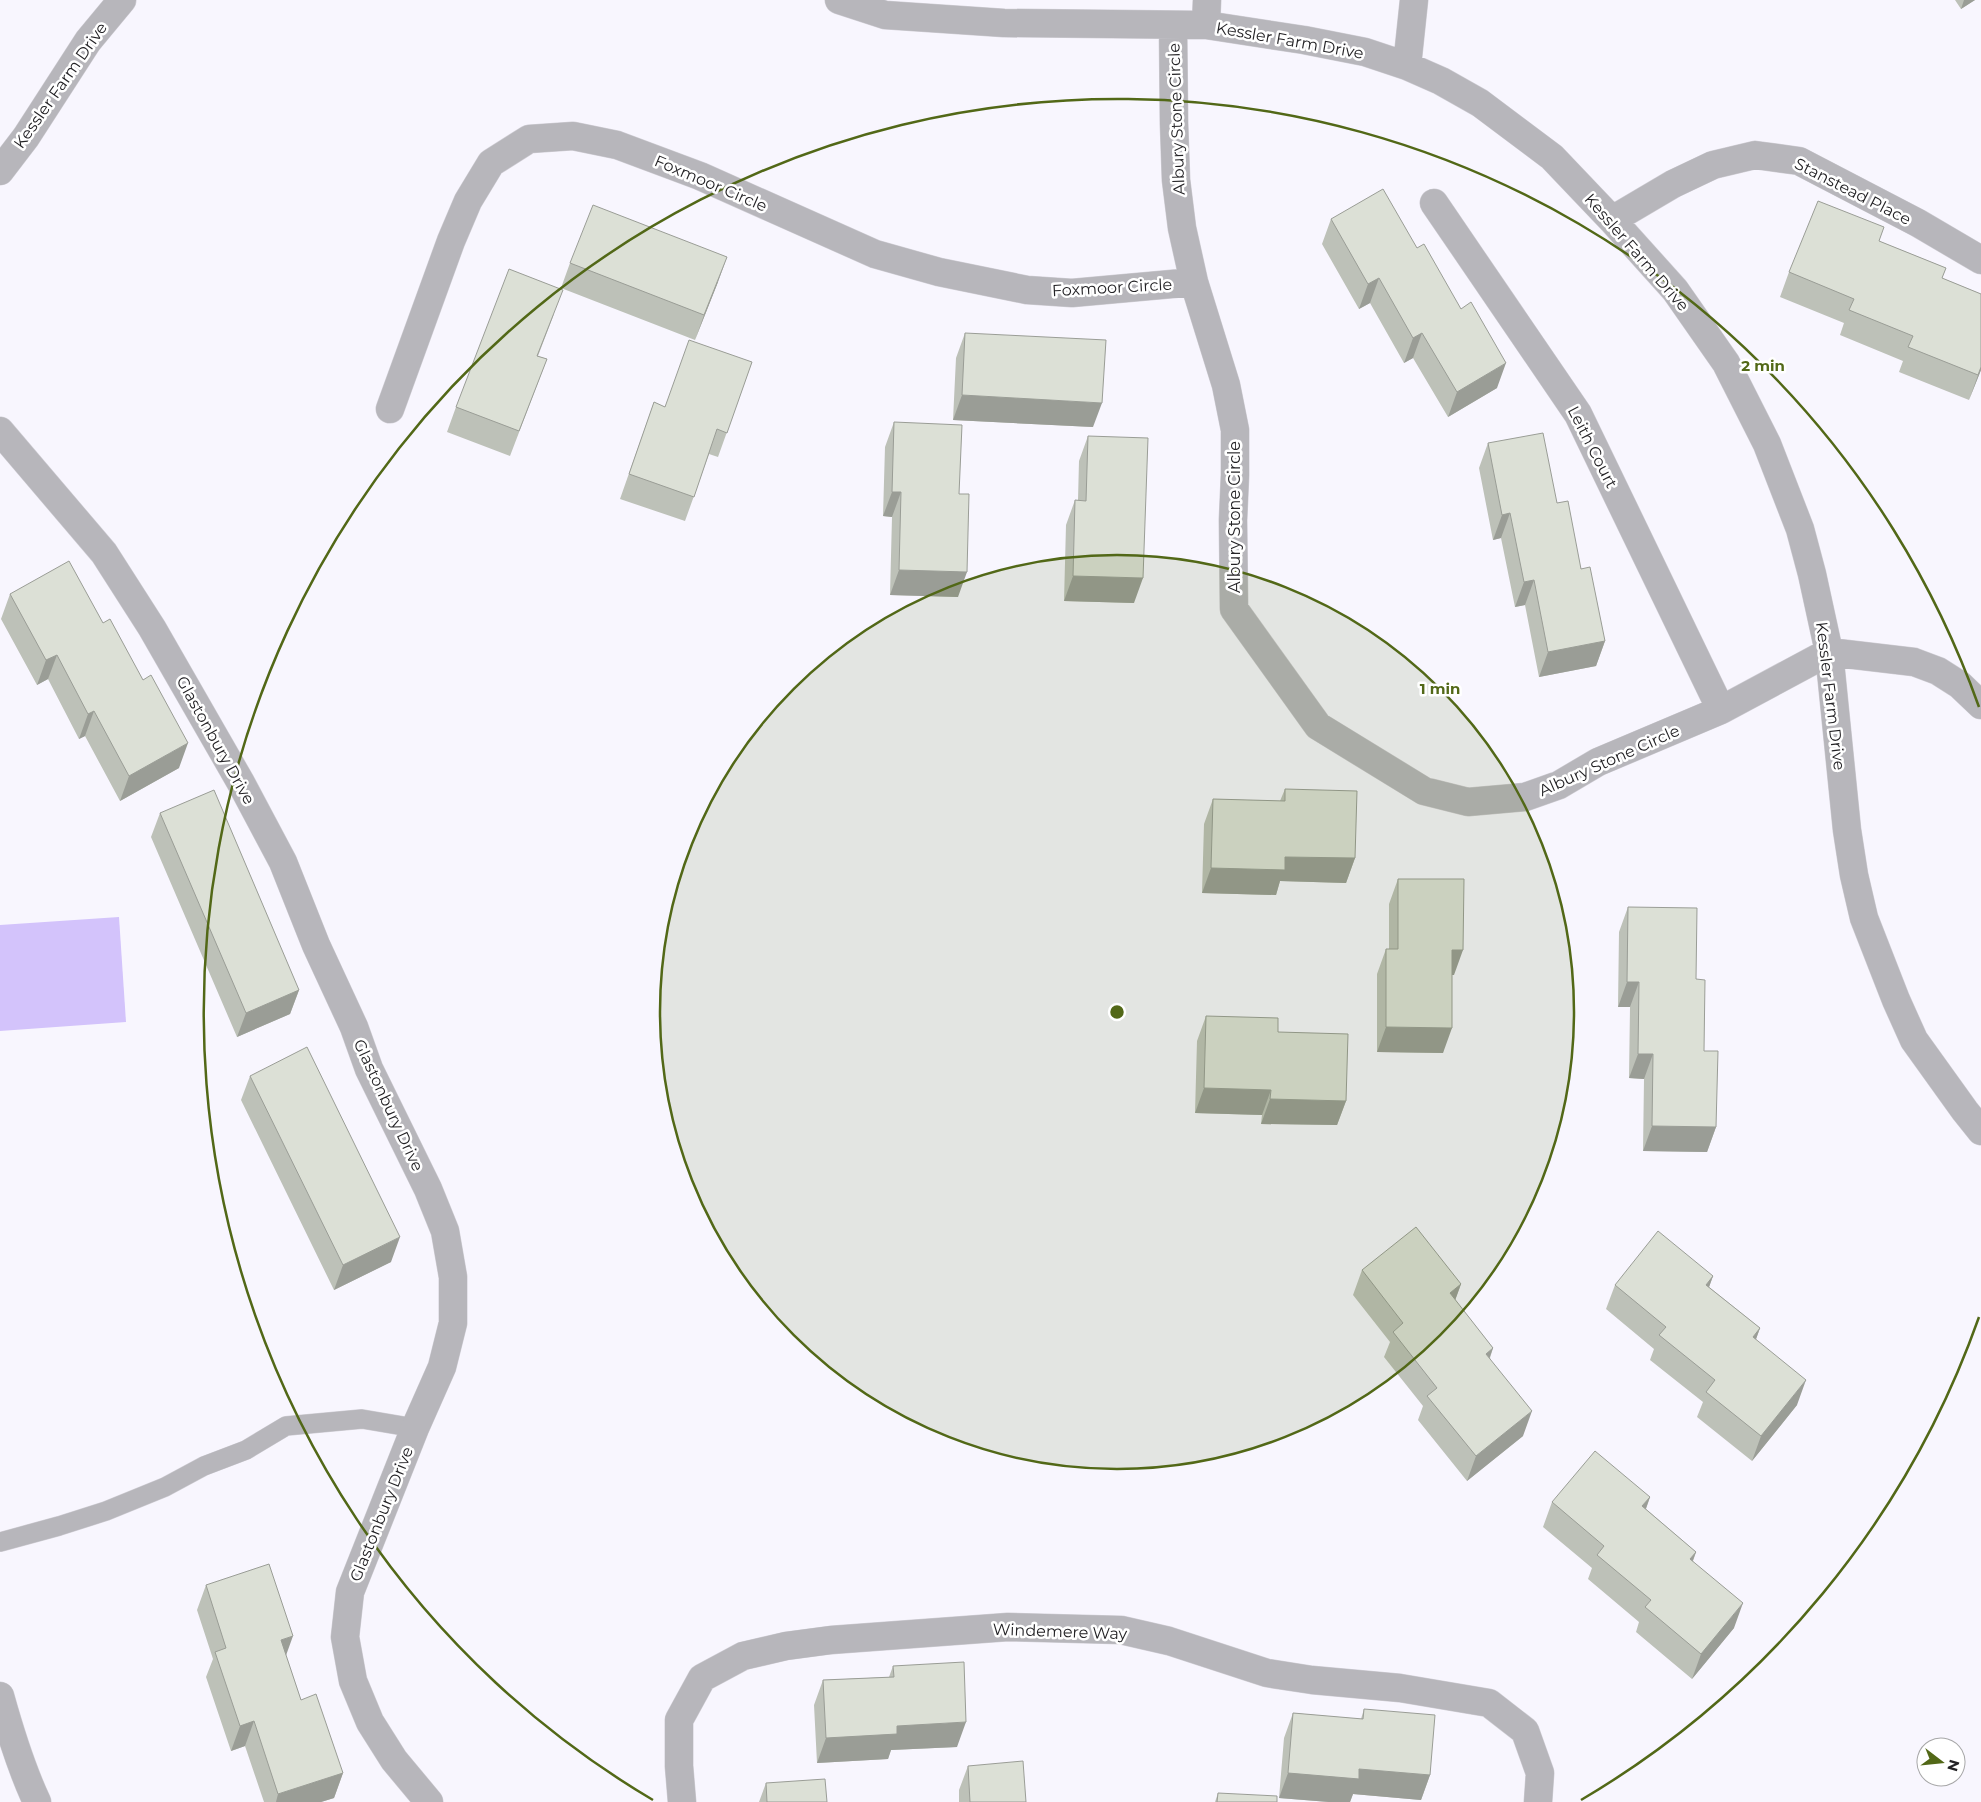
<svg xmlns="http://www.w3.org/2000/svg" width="1981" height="1802" font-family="Montserrat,sans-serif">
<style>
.garden{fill:#d3c3fb}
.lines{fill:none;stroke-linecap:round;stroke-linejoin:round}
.lane-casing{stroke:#d2d0d7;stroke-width:20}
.street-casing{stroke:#d2d0d7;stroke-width:29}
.lane{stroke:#b7b6bb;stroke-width:19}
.street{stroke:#b7b6bb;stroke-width:28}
.wall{fill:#bdc1b8}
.shaded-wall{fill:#9a9d96}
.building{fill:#dce0d6;stroke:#9a9d96}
.ring{fill:none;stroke:#526817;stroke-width:2.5}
.labels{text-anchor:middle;stroke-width:5;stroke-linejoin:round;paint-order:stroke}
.street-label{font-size:16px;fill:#232225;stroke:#fff}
.centre{fill:#526817;stroke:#fff;stroke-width:2.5}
.ring-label{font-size:15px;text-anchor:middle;font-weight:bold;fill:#526817;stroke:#fff;stroke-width:5;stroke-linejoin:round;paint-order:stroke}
</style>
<rect width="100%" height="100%" fill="#f8f6fe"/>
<path class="garden" d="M119,917l7,105 -126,9v-106z"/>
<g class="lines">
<defs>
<path id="lane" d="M0,1542l59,-16 47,-15 59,-24 39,-21 42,-16 40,-24 76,-7 53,9"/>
<path id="street" d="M839,0l46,15 119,8 202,2 98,15 61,12 42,14 34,15 39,22 72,54 60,63 63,70 51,73 41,81 33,85 12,45 17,78 18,178 7,45 10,43 32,82 18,40 51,71 16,20
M1173,25l1,98 2,57 6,48 12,54 32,103 9,45v45l-2,45 1,89 84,117 106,65 44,11 57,-5 34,-12 39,-23 123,-52 108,-58 85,10 24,9 22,14 21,20
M1206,25l1,-25
M1407,66l7,-66
M0,171l26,-34 62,-96 34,-41
M1434,203l144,211 143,296
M1612,220l61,-36 40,-19 42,-10 44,6 119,62 63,37
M390,409l61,-168 17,-40 23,-38 38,-24 44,-3 44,9 83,31 175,78 64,18 88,18 45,3 122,-11
M0,431l104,122 48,75 89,155 42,79 33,83 38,82 15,42 59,120 17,42 8,46v46l-11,44 -27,61 -65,164 -5,45 8,44 17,41 24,38 35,42
M0,1696c10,36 21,72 37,106
M682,1802l-3,-36v-46l23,-42 41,-22 43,-10 45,-6 177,-13 113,3 48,11 98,32 45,7 88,8 89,15 36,28 15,42 -2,29"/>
</defs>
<use href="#lane" class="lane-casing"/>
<use href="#street" class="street-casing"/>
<use href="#lane" class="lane"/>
<use href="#street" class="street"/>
</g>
<path class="wall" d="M1955,0h20l-14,9z
M1331,219l86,29 80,140 -49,29 -35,-59 -9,5 -34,-60 -11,6 -37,-65z
M1879,241l67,27 -4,10 39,16v76l-12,30 -70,-28 4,-11 -63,-26 4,-12 -64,-26 9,-25z
M570,263l148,19 -23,58 -134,-52z
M554,314l-16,42 9,3 -37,97 -63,-24 9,-25z
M965,333l128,94 -140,-7 3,-62z
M752,362l-34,95 -9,-3 -24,67 -65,-22 34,-97 11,5z
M894,422l65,72 -1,103 -68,-2 2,-78 -9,-1 2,-69z
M1088,436l46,167 -70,-2 2,-76 9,-25h3l1,-39z
M1488,443l69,60 24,66 24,72 -9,25 -57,11 -14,-72 -10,2 -14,-69 -8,2 -14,-72z
M10,594l169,174 -59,33 -35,-65 -6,3 -31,-60 -11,6 -36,-66z
M1285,789l70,69 -9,25 -66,-2 -4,14 -74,-2 2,-69 9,-25 67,2z
M160,813l139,177 -9,24 -53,23 -86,-200z
M1398,879l56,96h-2l-9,78 -66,-1v-78l9,-25h3v-45z
M1628,907l68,72 8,72 12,76 -9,25 -64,-1 1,-72 -15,-1 1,-71h-12l1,-75z
M1206,1016l72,16 68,69 -9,24 -76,-1 1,-9 -67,-2 2,-72z
M250,1076l141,186 -57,28 -93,-190z
M1362,1270l99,14 -6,16 38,48 -3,10 33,78 -56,45 -49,-61 5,-14 -39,-49 6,-15 -37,-47z
M1713,1276l-4,11 51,41 -4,11 41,66 -45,56 -55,-44 6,-15 -53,-42 4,-11 -48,-40 9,-24z
M1650,1497l-4,12 50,43 -3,9 41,67 -42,51 -56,-47 3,-10 -51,-43 4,-11 -49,-41 9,-25z
M206,1585l80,71 15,44 42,73 -9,25 -13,4h-57l-19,-56 -14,5 -25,-74 7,-18 -16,-49z
M893,1666l64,81 -66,3 -3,9 -71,4 -3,-58 9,-25 66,-3z
M1364,1709l66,66 -9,25 -68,-6 -3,8h-21l-50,-4 5,-60 9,-25 68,6z
M968,1766l58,36h-67v-12z
M766,1783l61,19h-68z
M1218,1793l59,9h-62z"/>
<path class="shaded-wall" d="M1964,0h11l-14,9z
M727,257l-9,25 -23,58 9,-25z
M1379,278l-9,25 -11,6 9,-25z
M1422,333l-9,25 -9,5 9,-25z
M1506,363l-9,25 -49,29 9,-25z
M1981,367v3l-12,30 9,-25z
M962,395l140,8 -9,24 -140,-7z
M892,492h9l-9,25 -9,-1z
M1510,513l-9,25 -8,2 9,-25z
M899,570l68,2 -9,25 -68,-2z
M1073,576l70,2 -9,25 -70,-2z
M1534,580l-9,25 -10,2 9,-25z
M1605,641l-9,25 -57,11 9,-25z
M57,655l-9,24 -11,6 9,-25z
M94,711l-9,25 -6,3 9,-25z
M188,743l-9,25 -59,33 9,-25z
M1285,857l70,1 -9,25 -66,-2 -4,14 -74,-2 9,-25z
M1452,950h11l-9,25h-11z
M1627,982h12l-9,25h-12z
M299,990l-9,24 -53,23 9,-24z
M1386,1027l66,1 -9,25 -66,-1z
M1638,1054h15l-9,25 -15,-1z
M1204,1088l67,2 -9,25 -67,-2z
M1270,1099l76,2 -9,24 -76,-1z
M1652,1126l64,1 -9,25 -64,-1z
M400,1237l-9,25 -57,28 9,-25z
M1713,1276l-9,25 2,-16z
M1461,1284l-9,25 -2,-16z
M1760,1328l-9,25 2,-16z
M1493,1348l-9,25 2,-19z
M1806,1380l-9,25 -45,56 9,-25z
M1532,1411l-9,25 -56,45 9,-25z
M1650,1497l-9,25 1,-16z
M1696,1552l-9,24 3,-17z
M1743,1603l-9,25 -42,51 9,-25z
M293,1636l-9,25 -3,-21z
M254,1721l-9,25 -14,5 9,-25z
M966,1722l-9,25 -66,3 -3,9 -71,4 9,-25 71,-12z
M1359,1769l71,6 -9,25 -68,-6 -3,8h-21l-50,-4 9,-25z
M343,1773l-9,25 -13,4h-45l2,-8z"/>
<path class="building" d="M1383,189l34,59 7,-4 37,65 10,-7 35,61 -49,29 -35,-59 -9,5 -34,-60 -11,6 -37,-65z
M1818,201l66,26 -5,14 67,27 -4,10 39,16v73l-3,8 -70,-28 5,-11 -64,-26 5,-11 -65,-27z
M593,205l134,52 -23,58 -134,-52z
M509,269l54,21 -26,66 10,3 -28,72 -63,-24z
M965,333l141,7 -4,63 -140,-8z
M689,340l63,22 -25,71 -10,-4 -23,68 -65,-23 25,-72 11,5z
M894,422l68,3 -3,69h10l-2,78 -68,-2 2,-78h-9z
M1543,433l14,70 11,-2 13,68 9,-2 15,74 -57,11 -14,-72 -10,2 -14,-69 -8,2 -14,-72z
M1088,436l60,2 -5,140 -70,-2 2,-76 11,1z
M69,561l34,62 7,-4 33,61 8,-5 37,68 -59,33 -35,-65 -6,3 -31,-59 -11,5 -36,-66z
M1285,789l72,2 -2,67 -70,-1v13l-74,-2 2,-69 72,2z
M214,790l85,200 -53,23 -86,-200z
M1398,879h66l-1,71h-11v78l-66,-1v-78h12z
M1628,907l69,1 -1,71 9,1 -1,71h14l-2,76 -64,-1 1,-72h-15l1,-72h-12z
M1206,1016l72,2v14l70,2 -2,67 -76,-2 1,-9 -67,-2z
M307,1047l93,190 -57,28 -93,-189z
M1416,1227l45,57 -11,9 43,55 -7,6 46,57 -56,45 -49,-60 10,-8 -44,-56 10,-9 -41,-53z
M1658,1231l55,45 -7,9 54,43 -7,9 53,43 -45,56 -55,-44 9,-12 -56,-45 7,-8 -51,-42z
M1595,1451l55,46 -8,9 54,46 -6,7 53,44 -42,51 -56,-47 6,-7 -54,-45 7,-9 -52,-44z
M269,1564l24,72 -12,4 20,60 15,-6 27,79 -65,21 -24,-73 -14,5 -25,-74 11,-4 -20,-63z
M964,1662l2,60 -69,4v8l-71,4 -3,-58 71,-3 -1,-11z
M1364,1709l71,6 -5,60 -71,-6v10l-71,-6 5,-60 70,6z
M1023,1761l3,41h-56l-2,-36z
M825,1779l2,23h-60l-1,-19z
M1218,1793l59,3v6h-60z"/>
<circle cx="1117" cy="1012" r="457" fill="#526817" fill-opacity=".12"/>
<g class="ring">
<circle cx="1117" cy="1012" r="457"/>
<path d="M1979 1317A914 914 0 0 1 1581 1800M653 1800A914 914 0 1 1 1979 707"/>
</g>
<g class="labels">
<g class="street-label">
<text transform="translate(1290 40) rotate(10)" y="6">Kessler Farm Drive</text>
<text transform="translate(60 85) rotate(-55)" y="6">Kessler Farm Drive</text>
<text transform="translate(1176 119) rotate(-92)" y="6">Albury Stone Circle</text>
<text transform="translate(711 183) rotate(23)" y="6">Foxmoor Circle</text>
<text transform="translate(1853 191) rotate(27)" y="6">Stanstead Place</text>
<text transform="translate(1637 252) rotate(49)" y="6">Kessler Farm Drive</text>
<text transform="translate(1112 287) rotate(-3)" y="6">Foxmoor Circle</text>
<text transform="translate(1593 447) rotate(63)" y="6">Leith Court</text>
<text transform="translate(1234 517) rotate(-90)" y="6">Albury Stone Circle</text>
<text transform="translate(1831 696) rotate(83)" y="6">Kessler Farm Drive</text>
<text transform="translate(216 740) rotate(61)" y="6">Glastonbury Drive</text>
<text transform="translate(1609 760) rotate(-24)" y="6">Albury Stone Circle</text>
<text transform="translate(389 1105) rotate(65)" y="6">Glastonbury Drive</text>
<text transform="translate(381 1514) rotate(-68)" y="6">Glastonbury Drive</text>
<text transform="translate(1060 1631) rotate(2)" y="6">Windemere Way</text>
</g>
</g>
<circle cx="1117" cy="1012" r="8" class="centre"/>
<g class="ring-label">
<text x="1763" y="371">2 min</text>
<text x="1440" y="694">1 min</text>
</g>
<g transform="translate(1941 1762) rotate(106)"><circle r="24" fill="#ffffff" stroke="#a7a7a8"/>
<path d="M0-4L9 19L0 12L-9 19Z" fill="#526817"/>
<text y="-8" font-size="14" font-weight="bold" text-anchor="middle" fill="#232225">N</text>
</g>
</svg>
